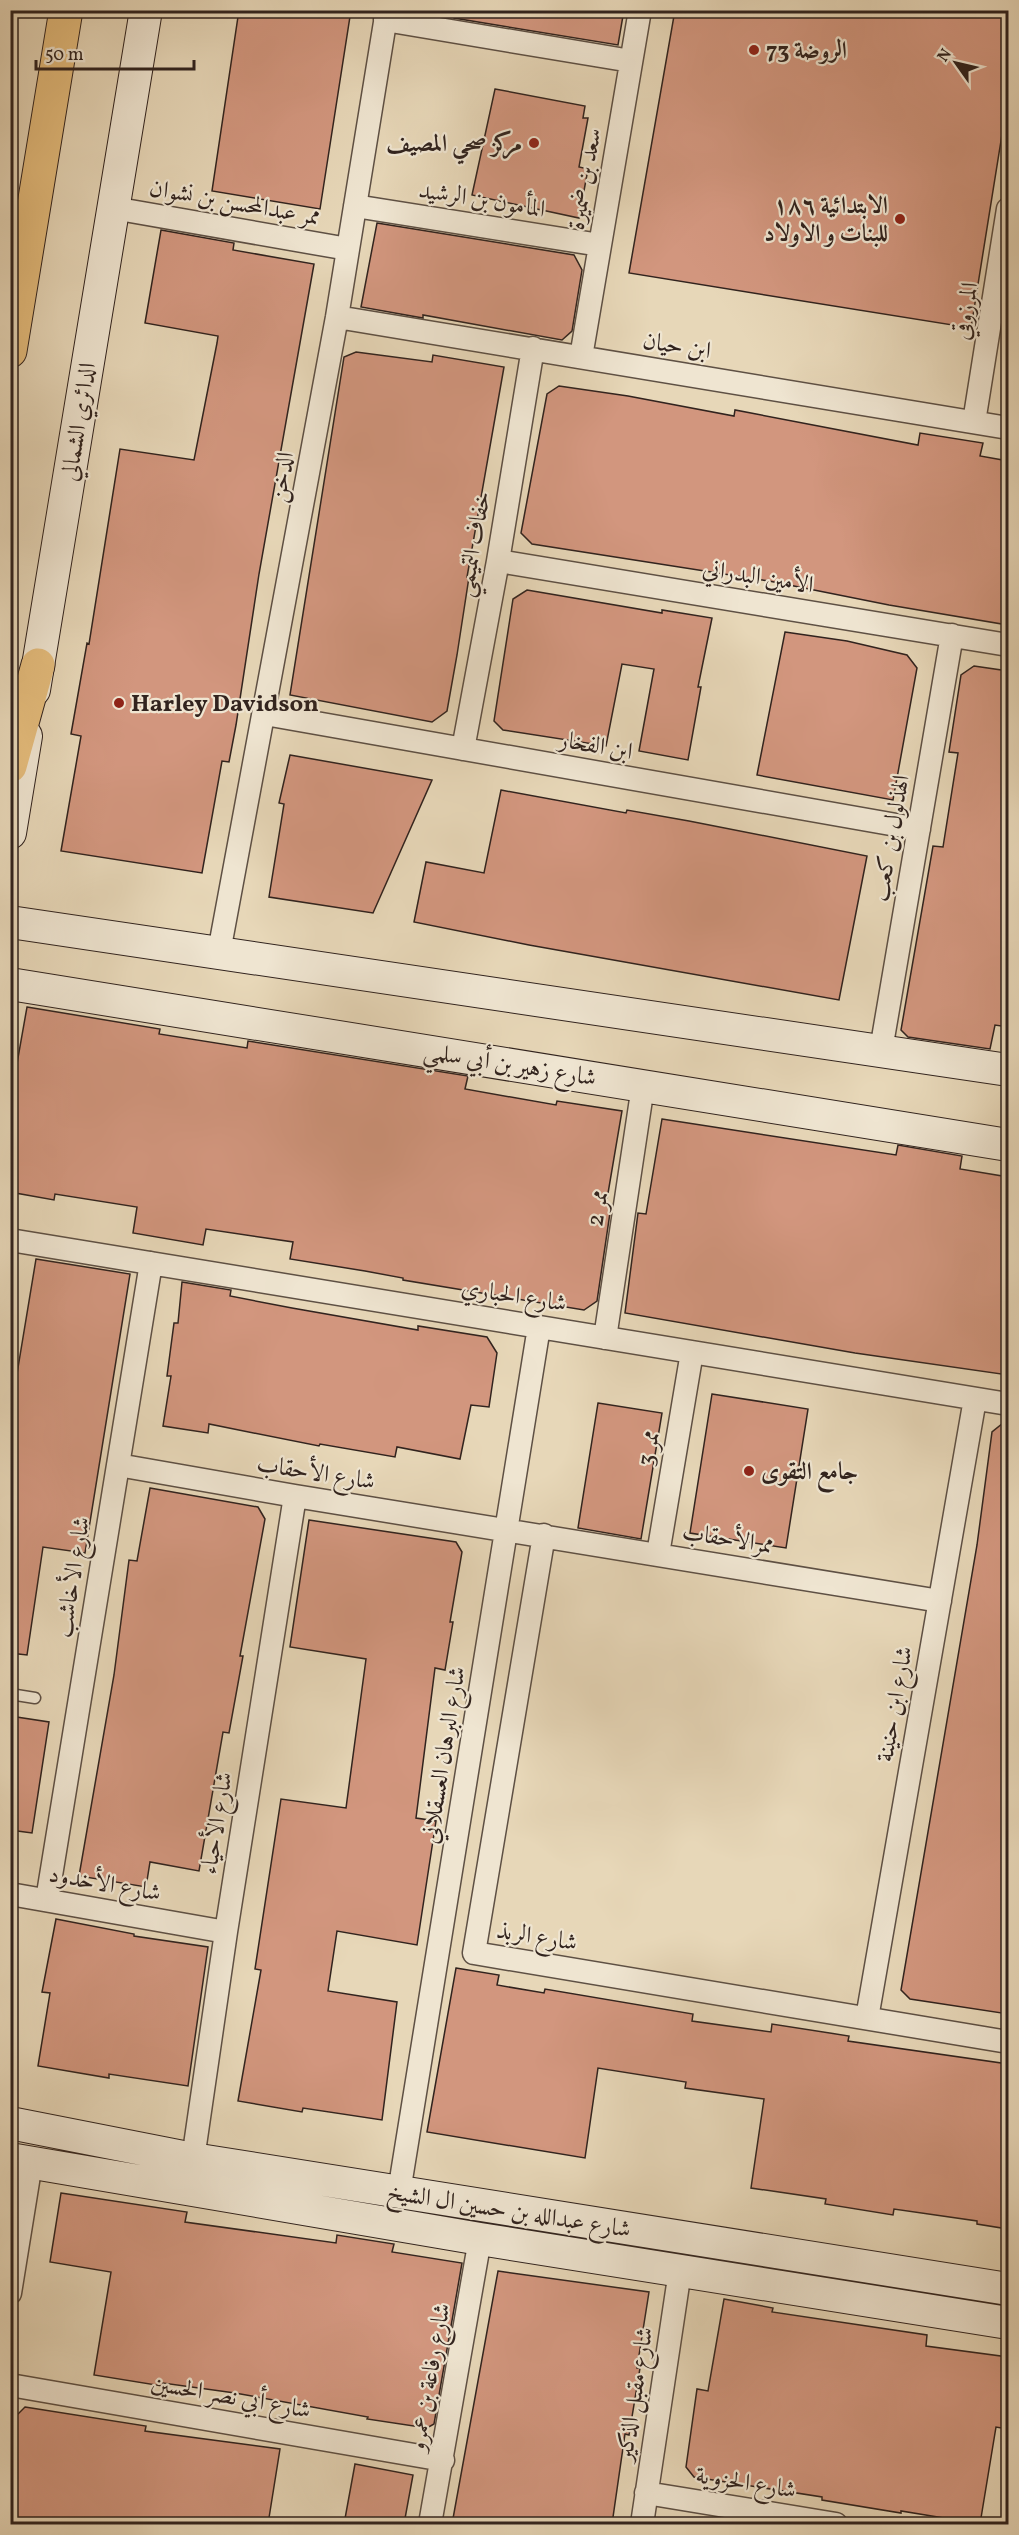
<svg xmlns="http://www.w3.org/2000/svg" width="1019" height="2535" font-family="Vollkorn,Amiri,serif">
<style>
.building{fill:#d2967e;stroke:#31231e;stroke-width:1.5}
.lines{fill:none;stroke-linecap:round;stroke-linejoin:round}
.lane-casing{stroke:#5e5044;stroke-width:13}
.street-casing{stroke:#5e5044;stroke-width:25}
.secondary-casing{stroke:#31231e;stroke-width:34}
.highway-casing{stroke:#31231e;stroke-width:35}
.lane{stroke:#efe5d1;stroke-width:10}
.street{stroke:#efe5d1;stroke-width:22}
.secondary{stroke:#efe5d1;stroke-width:32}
.highway{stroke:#e4bc7c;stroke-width:33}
.poi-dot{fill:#8f2418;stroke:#efe5d1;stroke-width:2}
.labels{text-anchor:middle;stroke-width:4.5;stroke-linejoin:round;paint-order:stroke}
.poi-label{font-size:24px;font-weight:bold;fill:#31231e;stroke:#efe5d1;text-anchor:start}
.street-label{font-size:24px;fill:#31231e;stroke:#efe5d1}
</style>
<rect width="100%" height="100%" fill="#e7d7b8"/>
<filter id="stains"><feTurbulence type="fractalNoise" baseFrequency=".00333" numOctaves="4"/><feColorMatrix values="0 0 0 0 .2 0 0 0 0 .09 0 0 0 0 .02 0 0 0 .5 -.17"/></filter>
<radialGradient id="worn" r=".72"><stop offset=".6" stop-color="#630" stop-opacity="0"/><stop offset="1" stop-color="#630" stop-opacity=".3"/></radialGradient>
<path class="building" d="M239,10h112l-31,199 -108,-18z
M454,10h170l-6,35 -164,-27z
M675,10h333v87l-37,231 -342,-55z
M495,89l90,17 -2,12h5l-9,49 9,2 -9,49 -107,-23z
M377,223l197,32 8,15 -10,61 -10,9 -139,-25v3l-62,-11z
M161,230l73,13 -1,7 81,14 -55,310 -23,151 -7,37 -7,-1 -20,112 -141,-22 20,-115 -10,-2 16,-91 2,1 31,-195 74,11 23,-117 1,-7 -73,-13z
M356,352l76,10 1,-7 71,12 -37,210h2l-12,78 -10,56 -15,11 -142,-27 54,-338z
M559,386l69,10 106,20 1,-6 183,35 2,-12 63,10 -3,13 28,5v164l-119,-20 -120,-24 -237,-37 -11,-11 26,-139z
M527,590l135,23v-3l50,8 -14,69h3l-13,73 -49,-9 15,-82 -32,-5 -16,82 -103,-16 -9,-9 19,-122z
M785,632l62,9 60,14 10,13 -24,132 -136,-25z
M974,666l34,5v356l-13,-2 -5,24 -82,-12 -7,-7 32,-184 10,1 15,-94 -9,-1 12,-77z
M290,755l142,25 -59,133 -104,-16 15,-93 -5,-1z
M501,790l125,23 1,-3 62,11 178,35 -28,144 -310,-55 -115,-23 12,-60 58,11z
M27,1007l133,22 -1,5 88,14 1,-7 220,35 -3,13 91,16 1,-4 65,10 -16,94 5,1 -14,95 -13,9 -181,-30v-2l-38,-7 -75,-12 3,-17 -87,-13 -3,16 -70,-12 4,-26 -82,-13 -1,6 -44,-8v-89z
M662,1119l234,36 2,-10 64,11 -2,13 48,8v198l-153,-22 -230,-40 13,-100 8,1z
M36,1259l94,15 -45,279 -42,-6 -16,108 -17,-2v-237z
M182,1282l49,8 -1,6 62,12 126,22v-4l69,11 10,16 -8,54 -18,-2 -11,54 -63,-12 -2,10 -75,-13 -1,2 -110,-22 -1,9 -45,-7 8,-50h-4l7,-53h4z
M712,1394l96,15 -22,139 -96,-15z
M598,1403l64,10 -21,126 -63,-11z
M1008,1419v595l-98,-15 -9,-9 76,-445 15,-113z
M150,1488l108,19 7,12 -25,137h3l-14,77 -6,-1 -24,139 -49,-9 -4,25 -67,-11 35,-201 15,-115 8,1z
M309,1520l147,22 6,10 -12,70h3l-8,48 -10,-2 -19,150 20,3 -19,124 -80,-14 -9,60 69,11 -15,118 -79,-12 -1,4 -64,-11 23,-131 -6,-1 26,-170 65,9 20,-149 -76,-12z
M10,1716l39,6 -17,111 -22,-3z
M56,1919l78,15v2l74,11 -20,139 -79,-12v4l-71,-12 12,-73 -8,-1z
M456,1968l43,7 -2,10 47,8 1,-4 148,25 -1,7 79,11 1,-8 77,12 -1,5 160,23v165l-31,-5v-3l-83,-12 -1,6 -68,-11 1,-5 -75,-11 13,-89 -79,-11 1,-6 -88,-14 -13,90 -158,-26z
M61,2193l126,19 -2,10 151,21 1,-8 57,9 -2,8 70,11 -28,161 -7,4 -60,-9 1,-2 -133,-24 -72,-10 -1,3 -68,-11 17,-103 -61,-10z
M498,2271l151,21 -12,76h3l-11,67 -4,-1 -13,90h-39l-37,-4v4h-84z
M724,2299l49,9 -1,4 155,23 -1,11 82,11v72l-12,-2 -16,97 -79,-13v2l-79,-13v-3l-128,-20 -8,-10 11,-78 11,2z
M25,2407l121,19 -1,5 135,18 -12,75h-258v-74l7,-35z
M355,2464l58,11 -9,49h-60z"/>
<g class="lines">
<defs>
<path id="lane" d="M10,1694l25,4"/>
<path id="street" d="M385,20l246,41
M355,206l245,39
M113,208l235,41
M337,317l671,111
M581,357l59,-347
M974,422l34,-213
M498,561l510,84
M265,714l654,115
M463,749l35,-188 35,-213
M219,952l118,-635 50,-307
M881,1050l71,-415
M10,1240l998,164
M605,1338l38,-252
M118,1465l177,31 645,105
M544,1535l-70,418 534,89
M658,1554l34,-202
M10,1894l216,38
M47,1900l104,-637
M867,2018l108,-619
M193,2159l33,-227 69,-436
M399,2192l140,-865
M10,2293l21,-130
M10,2385l433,75
M646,2493l190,31
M430,2524l50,-285
M642,2524l38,-253"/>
<path id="secondary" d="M34,690l112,-680
M10,833l16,-97
M10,922l998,148
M10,984l998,161
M10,2123l183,36 815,130
M10,2159l470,80 528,84"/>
<path id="highway" d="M10,351l56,-341
M10,766l28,-101"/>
</defs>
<use href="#lane" class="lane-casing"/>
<use href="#street" class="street-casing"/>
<use href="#secondary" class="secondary-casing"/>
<use href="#highway" class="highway-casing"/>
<use href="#lane" class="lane"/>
<use href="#street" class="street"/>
<use href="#secondary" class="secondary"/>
<use href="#highway" class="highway"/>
</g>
<g class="poi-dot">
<circle cx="754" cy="50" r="6"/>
<circle cx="534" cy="143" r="6"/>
<circle cx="900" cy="219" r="6"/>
<circle cx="119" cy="703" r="6"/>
<circle cx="749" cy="1471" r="6"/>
</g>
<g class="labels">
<g class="poi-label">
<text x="766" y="58">الروضة 73</text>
<text x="522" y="151" text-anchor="end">مركز صحي المصيف</text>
<text x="888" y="213" text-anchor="end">الابتدائية ١٨٦<tspan x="888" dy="28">للبنات و الاولاد</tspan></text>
<text x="131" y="711">Harley Davidson</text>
<text x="761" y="1479">جامع التقوى</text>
</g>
<g class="street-label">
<text transform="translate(584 179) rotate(-80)" y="8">سعد بن ضميرة</text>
<text transform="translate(482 199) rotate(9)" y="8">المأمون بن الرشيد</text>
<text transform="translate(235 202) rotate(10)" y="8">ممر عبدالمحسن بن نشوان</text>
<text transform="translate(965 311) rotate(-81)" y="8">المرزوقي</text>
<text transform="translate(677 345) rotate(9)" y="8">ابن حيان</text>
<text transform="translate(78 422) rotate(-81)" y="8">الدائري الشمالي</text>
<text transform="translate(281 477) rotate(-80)" y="8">الدخن</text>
<text transform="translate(473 544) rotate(-80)" y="8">خفاف التميمي</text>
<text transform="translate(758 576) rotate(9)" y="8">الأمين البدراني</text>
<text transform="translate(596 745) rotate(10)" y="8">ابن الفخار</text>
<text transform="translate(890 838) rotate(-80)" y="8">الهذلول بن كعب</text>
<text transform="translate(510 1064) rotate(9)" y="8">شارع زهير بن أبي سلمي</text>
<text transform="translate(597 1208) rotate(-81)" y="8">ممر 2</text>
<text transform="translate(514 1295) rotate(9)" y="8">شارع الحباري</text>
<text transform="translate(648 1448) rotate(-80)" y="8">ممر 3</text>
<text transform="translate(316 1472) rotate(9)" y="8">شارع الأحقاب</text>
<text transform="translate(728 1538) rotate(9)" y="8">ممرالأحقاب</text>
<text transform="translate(72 1577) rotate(-81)" y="8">شارع الأخاشب</text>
<text transform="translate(894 1704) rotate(-80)" y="8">شارع ابن حنينة</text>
<text transform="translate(443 1755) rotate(-81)" y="8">شارع البرهان العسقلاني</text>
<text transform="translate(216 1823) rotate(-81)" y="8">شارع الأحياء</text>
<text transform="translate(105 1883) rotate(10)" y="8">شارع الأخدود</text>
<text transform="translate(537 1936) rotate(9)" y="8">شارع الربذ</text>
<text transform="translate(509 2210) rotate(9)" y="8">شارع عبدالله بن حسين ال الشيخ</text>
<text transform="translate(429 2377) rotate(-80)" y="8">شارع رفاعة بن عمرو</text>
<text transform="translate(634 2394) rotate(-81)" y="8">شارع مقبل الذكير</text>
<text transform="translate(231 2396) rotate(10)" y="8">شارع أبي نصر الحسين</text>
<text transform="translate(746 2482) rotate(9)" y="8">شارع الحزوية</text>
</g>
</g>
<rect width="1019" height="2535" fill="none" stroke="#e7d7b8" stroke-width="36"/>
<rect x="12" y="12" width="995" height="2511" fill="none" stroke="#31231e" stroke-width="3"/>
<rect x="18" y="18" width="983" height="2499" fill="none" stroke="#31231e" stroke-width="1.5"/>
<g transform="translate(956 63) rotate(304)" stroke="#efe5d1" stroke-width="4.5" paint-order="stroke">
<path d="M0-4.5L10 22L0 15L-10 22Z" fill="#31231e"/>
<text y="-9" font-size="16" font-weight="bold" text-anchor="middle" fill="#31231e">N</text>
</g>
<path d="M36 60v9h158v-9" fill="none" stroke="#31231e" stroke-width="3"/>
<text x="45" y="60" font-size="18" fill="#31231e" stroke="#efe5d1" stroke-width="4.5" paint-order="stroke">50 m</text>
<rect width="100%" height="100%" filter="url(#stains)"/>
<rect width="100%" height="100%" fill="url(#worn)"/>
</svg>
